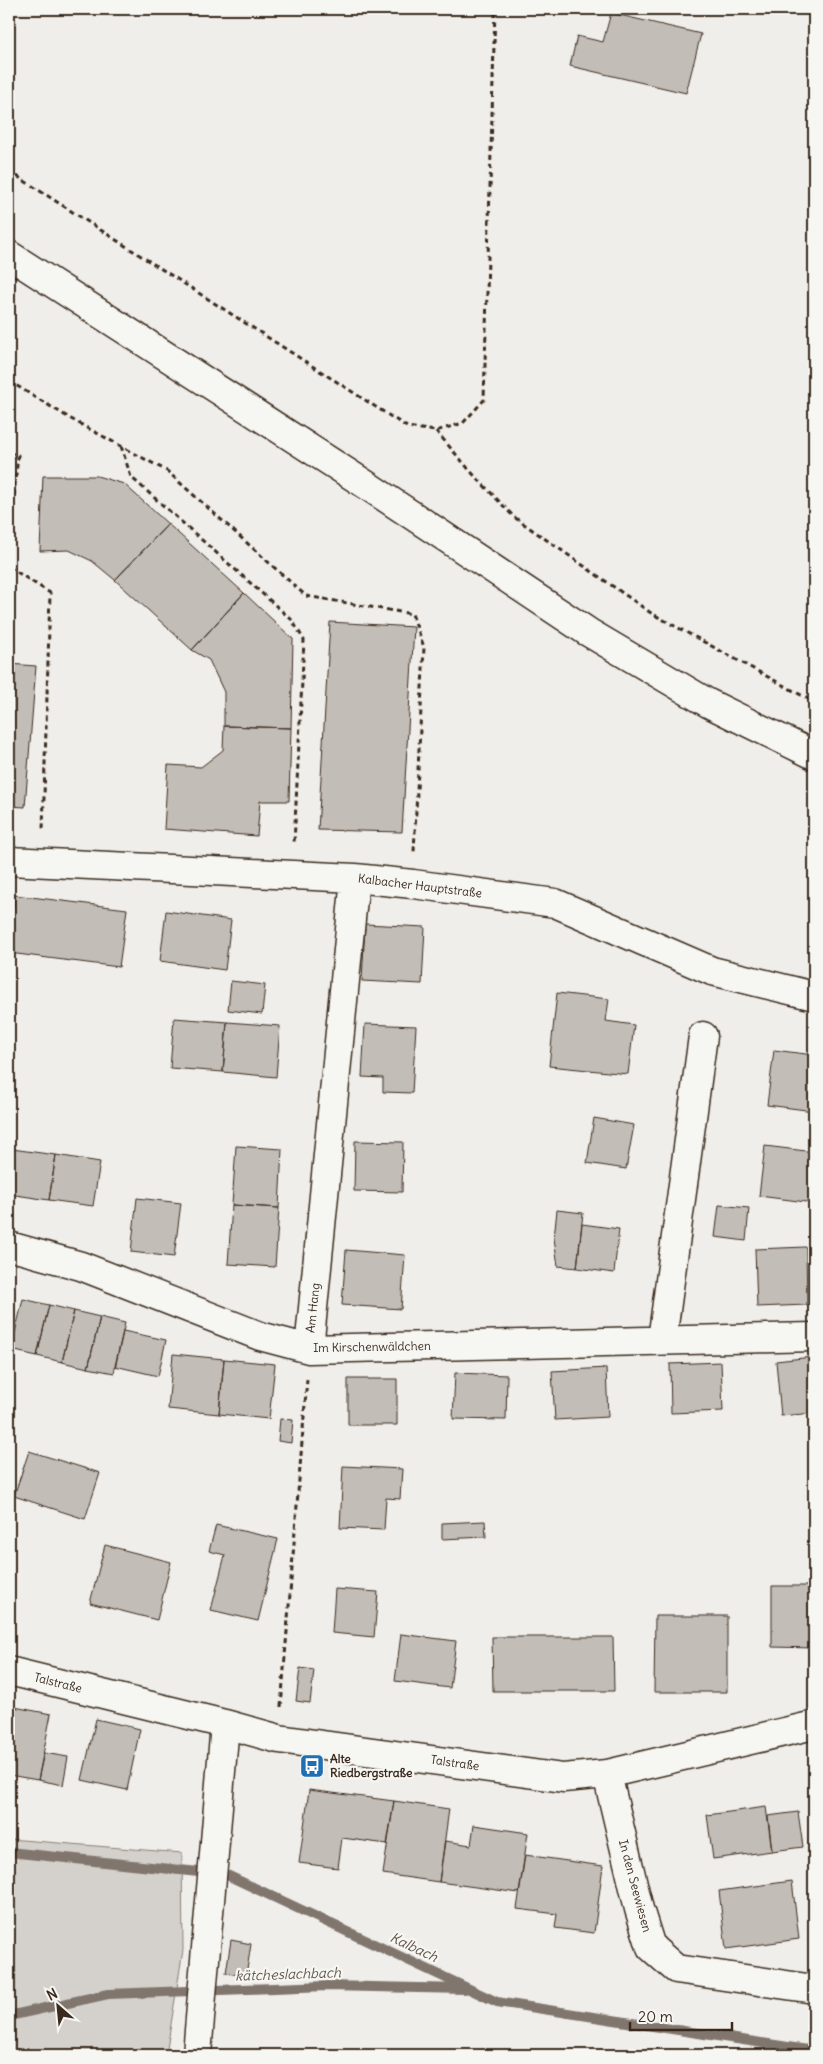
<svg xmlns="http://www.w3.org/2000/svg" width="823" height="2064" font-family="Delius,sans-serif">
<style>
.grass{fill:#d4d1cc;stroke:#887e75}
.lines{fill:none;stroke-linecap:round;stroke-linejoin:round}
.stream{stroke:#81766d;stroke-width:10}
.building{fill:#c2bdb7;stroke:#3b2a1e}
.minor-casing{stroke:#3b2a1e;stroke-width:31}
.secondary-casing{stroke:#3b2a1e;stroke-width:31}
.path{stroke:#3b2a1e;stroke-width:3;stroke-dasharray:5 4;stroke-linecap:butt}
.minor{stroke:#f6f6f2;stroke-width:28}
.secondary{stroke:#f6f6f2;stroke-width:28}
.labels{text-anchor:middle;stroke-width:4.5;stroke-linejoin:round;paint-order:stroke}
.street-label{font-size:12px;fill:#3b2a1e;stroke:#f6f6f2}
.poi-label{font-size:12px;font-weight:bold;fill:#3b2a1e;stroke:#f6f6f2;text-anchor:start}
.water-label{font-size:14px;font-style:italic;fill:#64564c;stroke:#f6f6f2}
</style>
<rect width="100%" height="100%" fill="#efeeea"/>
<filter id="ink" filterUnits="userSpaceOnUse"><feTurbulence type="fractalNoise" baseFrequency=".02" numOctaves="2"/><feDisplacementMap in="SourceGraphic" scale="10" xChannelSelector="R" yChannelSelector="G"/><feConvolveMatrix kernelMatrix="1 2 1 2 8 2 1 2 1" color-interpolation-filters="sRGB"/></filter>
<g filter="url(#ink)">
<path class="grass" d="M9,1839l173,14 1,97 -17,105h-157z"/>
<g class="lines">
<path class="stream" d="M9,1852l218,23 270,127 317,49
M9,2016l99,-22 219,-8 138,3"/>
</g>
<path class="building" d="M611,13l90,21 -15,59 -116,-27 7,-30 26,6z
M43,476h54l27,8 44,40 -53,56 -23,-19 -23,-11 -29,1z
M168,524l76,69 -52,57 -77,-70z
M244,593l49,46 -2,89 -67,-2v-34l-15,-32 -17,-10z
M330,622l84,5 -12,205 -84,-2z
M9,664l27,2 -11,141 -16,-1z
M224,726l67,2 -2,73h-29l-3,35 -93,-7 4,-64 33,2 22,-17z
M15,895l112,14 -8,58 -110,-14z
M9,903l5,1 -5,37z
M166,911l65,9 -6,50 -65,-9z
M365,924l60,3 -3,57 -60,-3z
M231,981l34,4 -3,29 -34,-4z
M557,993l52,6 -3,22 28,4 -6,49 -79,-8z
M174,1018l53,4 -4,50 -53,-4z
M227,1022l53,4 -4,51 -53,-5z
M365,1024l51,2 -4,67 -29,-1v-14l-21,-1z
M774,1050l40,5v56l-47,-6z
M594,1118l40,7 -8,44 -39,-6z
M355,1141l48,1 -1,50 -48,-1z
M236,1146l46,3 -3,59 -47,-3z
M765,1146l49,6v51l-55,-7z
M12,1149l44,6 -7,45 -40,-6v-25z
M56,1155l44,7 -7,44 -44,-6z
M137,1198l44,5 -7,54 -43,-5z
M232,1205l47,3 -4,59 -47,-3z
M719,1205l30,3 -3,33 -31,-4z
M557,1210l26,3 -6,55 -19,-2 -4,-28z
M582,1224l37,5 -5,44 -37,-5z
M806,1247l1,58 -50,2 -2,-58z
M346,1250l59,5 -4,54 -59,-4z
M23,1299l26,6 -12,51 -26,-6z
M49,1305l25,6 -12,51 -25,-6z
M74,1311l26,6 -12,51 -26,-6z
M100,1317l25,6 -11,50 -26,-5z
M123,1331l43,9 -8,36 -43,-10z
M173,1354l51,5 -5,55 -51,-5z
M812,1357l2,56 -33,3 -5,-55z
M224,1359l51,5 -6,55 -50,-5z
M721,1362l2,49 -52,2 -1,-49z
M606,1368l2,49 -53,3 -3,-49z
M455,1373l52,2 -1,45 -53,-1z
M348,1379h49v46h-49z
M280,1419l13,1 -2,23 -13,-2z
M29,1451l71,22 -15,46 -71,-23z
M343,1466l59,3 -2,30 -14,-1 -2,32 -44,-2z
M485,1521l1,16 -44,2v-16z
M216,1525l62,14 -20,82 -47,-11 14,-55 -16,-4z
M105,1545l66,17 -14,58 -67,-17z
M772,1586h42v62l-42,-1z
M335,1589l43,3 -4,45 -42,-4z
M655,1616h72v76h-73z
M401,1634l55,7 -6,47 -55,-7z
M492,1637h121l1,54h-121z
M300,1668l14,2 -4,33 -14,-2z
M9,1706l42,8 -13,66 -29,-5z
M96,1719l44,10 -13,61 -45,-10z
M44,1753l24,4 -5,28 -25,-5z
M309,1790l85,11 -7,43 -45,-6 -4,30 -39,-5z
M394,1801l55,8 -10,73 -56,-8z
M766,1807l6,44 -59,8 -6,-44z
M798,1812l5,35 -31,4 -4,-35z
M474,1825l54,8 -9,60 -80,-11 6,-41 26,4z
M525,1855l78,11 -9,67 -39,-5 2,-14 -40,-5z
M792,1881l7,58 -73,10 -7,-58z
M231,1940l20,4 -5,32 -20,-3z"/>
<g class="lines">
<defs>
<path id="minor" d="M9,861l346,17 58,6 142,19 157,68 102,25
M9,1246l72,20 179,70 49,13 505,-12
M662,1340l41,-304
M309,1349l46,-471
M9,1671l216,53 54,15 284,39 44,-4 207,-49
M607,1774l32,135 12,38 25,22 138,20
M197,2054l28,-330"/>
<path id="secondary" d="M9,255l359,231 220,146 120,71 106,52"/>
</defs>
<use href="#minor" class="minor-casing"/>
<use href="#secondary" class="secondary-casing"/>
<path class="path" d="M9,171l398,256 29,4 27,-8 21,-23 11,-391
M9,381l62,38 96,52 139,125 106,18 12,33 -10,205
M436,431l37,43 41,43 137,96 163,89
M121,446l10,31 161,143 12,20 -10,204
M9,453l9,2 -9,90
M9,567l41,26 -7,238
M281,1707l26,-328"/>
<use href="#minor" class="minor"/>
<use href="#secondary" class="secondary"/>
</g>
</g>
<defs>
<symbol id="bus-square" viewBox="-11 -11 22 22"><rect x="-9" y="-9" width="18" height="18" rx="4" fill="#1f6fb2" stroke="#f6f6f2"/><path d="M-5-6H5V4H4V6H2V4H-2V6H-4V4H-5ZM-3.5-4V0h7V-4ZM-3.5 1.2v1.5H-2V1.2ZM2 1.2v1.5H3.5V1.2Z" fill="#fff"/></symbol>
</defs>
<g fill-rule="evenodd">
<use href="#bus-square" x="298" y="1752" width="28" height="28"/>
</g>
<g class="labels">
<g class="street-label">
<text transform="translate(420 886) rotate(7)" y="4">Kalbacher Hauptstraße</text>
<text transform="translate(313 1308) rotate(-84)" y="4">Am Hang</text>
<text transform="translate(372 1347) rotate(-1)" y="4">Im Kirschenwäldchen</text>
<text transform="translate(58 1683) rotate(14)" y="4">Talstraße</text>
<text transform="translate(455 1763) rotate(8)" y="4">Talstraße</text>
<text transform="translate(635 1886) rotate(75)" y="4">In den Seewiesen</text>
</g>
<g class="poi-label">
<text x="330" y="1763">Alte<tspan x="330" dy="14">Riedbergstraße</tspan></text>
</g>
<g class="water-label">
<text transform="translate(414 1947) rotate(25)" y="5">Kalbach</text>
<text transform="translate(288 1974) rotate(-2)" y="5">kätcheslachbach</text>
</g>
</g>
<rect width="823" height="2064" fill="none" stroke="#f6f6f2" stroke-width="30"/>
<rect x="15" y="15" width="793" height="2034" fill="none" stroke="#3b2a1e" stroke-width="2" filter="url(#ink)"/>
<g transform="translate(58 2006) rotate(333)" stroke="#f6f6f2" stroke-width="4" paint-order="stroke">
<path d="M0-4L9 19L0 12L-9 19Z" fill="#3b2a1e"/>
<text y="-8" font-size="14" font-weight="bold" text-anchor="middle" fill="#3b2a1e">N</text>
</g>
<path d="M630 2022v8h102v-8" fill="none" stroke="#3b2a1e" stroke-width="2.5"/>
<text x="638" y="2022" font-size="15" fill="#3b2a1e" stroke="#f6f6f2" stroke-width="4" paint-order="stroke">20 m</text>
</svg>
